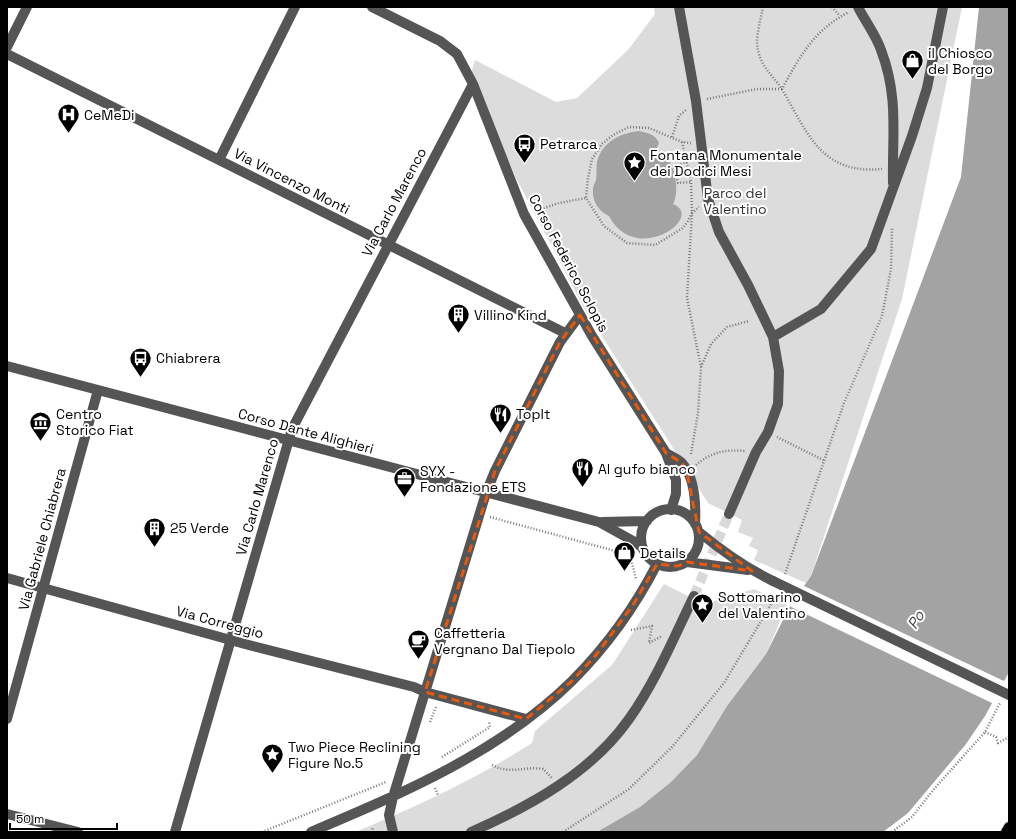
<svg xmlns="http://www.w3.org/2000/svg" width="1016" height="839" font-family="'Space Grotesk',sans-serif">
<style>
.green{fill:#dcdcdc}
.water{fill:#a3a3a3}
.pier{fill:#fff}
.lines{fill:none;stroke-linecap:round;stroke-linejoin:round}
.minor-tunnel{stroke:#d9d9d9;stroke-width:10;stroke-dasharray:10 5;stroke-linecap:butt}
.major-casing{stroke:#dbdbdb;stroke-width:12}
.path{stroke:#777;stroke-width:2.5;stroke-dasharray:1 2;stroke-linecap:butt}
.minor{stroke:#555;stroke-width:10}
.major{stroke:#000;stroke-width:10}
.minor-bridge{stroke:#555;stroke-width:10}
.marked{fill:none;stroke:#e8590c;stroke-width:3;stroke-dasharray:8 5;stroke-linejoin:round}
.labels{text-anchor:middle;stroke-width:4;stroke-linejoin:round;paint-order:stroke}
.poi-label{font-size:14px;fill:#000;stroke:#fff;text-anchor:start}
.street-label{font-size:14px;fill:#000;stroke:#fff}
.park-label{font-size:14px;fill:#333;stroke:#fff}
.water-label{font-size:15px;font-style:italic;fill:#444;stroke:#fff}
</style>
<rect width="100%" height="100%" fill="#fff"/>
<path class="green" d="M654,7h308l-60,292 -91,277 -5,7 -52,-23 4,-10 -9,-4 4,-8 -15,-6 4,-12 -34,-17 -7,-11 -117,-184 -68,-130 -45,-105 4,-13 81,42 21,-4 51,-48 27,-36z
M664,584l40,20 50,-15 33,16 -21,49 -39,52 -30,49 -26,27 -31,25 -43,25h-242c61,-25 121,-53 177,-89l3,-12 77,-66z"/>
<path class="water" d="M979,7h30v665l-24,44 -19,28 -58,69 -25,19h-286l43,-25 31,-25 26,-27 30,-49 39,-52 24,-48 21,-30 150,-399z
M639,131c9,2 16,3 20,12l-3,7c18,5 25,39 17,54 33,13 -37,63 -64,12 -11,-5 -17,-15 -16,-27 0,-3 2,-6 3,-9 1,-5 0,-12 1,-18 5,-20 23,-29 42,-31z"/>
<path class="pier" d="M802,585l204,97 -12,22 -205,-98z"/>
<g class="lines">
<path class="minor-tunnel" d="M694,596l35,-82"/>
<defs>
<path id="major" d="M1006,832l3,-5"/>
</defs>
<use href="#major" class="major-casing"/>
<path class="path" d="M763,7c-2,11 -6,25 -6,36 2,24 15,30 26,48 25,43 39,84 99,78
M832,7l8,9
M707,99l50,-10h25c18,-33 32,-59 67,-77
M672,137l7,-21 7,-6
M682,142l9,40 1,31 -4,8 -5,7 -28,17 -28,-2 -23,-17 -18,-28 2,-20 4,-19 10,-15 11,-9 16,-8 20,1 33,14 9,1
M687,161l-13,6 4,16 13,-1
M535,211l24,-8 27,-5
M701,367l10,-23 16,-17 22,-6
M777,437l48,24
M691,454l7,-41 3,-46 -14,-69 5,-85 7,-6
M696,465c15,-13 30,-16 49,-14
M490,517l140,38 6,24
M785,574l59,-171 38,-87 9,-47 1,-41
M631,630l21,-4 -3,17 13,-7
M430,722l6,-15
M985,732l11,5 2,6 11,-6
M442,757l48,-30 -1,-6
M492,765c19,10 31,1 51,4l9,9
M435,788l3,7
M262,832l124,-50
M371,832l2,-4
M563,832l66,-43 43,-42 52,-64 52,-87
M892,832l20,-15 22,-28 51,-57 15,-29"/>
<path class="minor" d="M372,7l68,34 17,13 16,30 51,130 68,122 74,117 10,27v14l-5,16
M679,7l17,94 12,98 11,33 29,53 25,52 6,34 -1,33 -10,28 -12,20 -27,62
M858,7c7,14 18,28 23,43 18,47 11,85 12,133
M7,47l20,-40
M7,54l558,279
M219,160l76,-153
M773,337l48,-28 50,-60 41,-113 15,-48 16,-81
M7,366l592,156 36,20 8,6
M666,453c5,3 12,6 16,10 13,15 14,42 13,61
M641 538a29 29 0 1 1 58 0a29 29 0 1 1-58 0Z
M602,522l45,-1
M699,532c23,19 47,36 74,49
M687,562l61,8
M7,578l238,66 169,43 11,5 101,27
M7,719l91,-329
M7,814l71,18
M175,832l117,-403 181,-345
M311,832c92,-39 189,-80 261,-151 34,-34 63,-74 85,-117
M393,832l-4,-17 4,-18 93,-304 9,-22 65,-129 20,-27
M471,832c59,-26 120,-59 158,-113 27,-38 45,-82 65,-123"/>
<use href="#major" class="major"/>
<path class="minor-bridge" d="M773,581l236,114"/>
</g>
<path class="marked" d="M580,315l86,138 16,10 5,10 12,59 53,39 -65,-9 -9,4 -21,-2 -24,41 -37,50 -24,26 -46,38 -101,-27 70,-221 65,-129z"/>
<defs>
<symbol id="shop-pin" viewBox="-11 -11 22 30"><path d="M0 17L-7.5 6A9.5 9.5 0 1 1 7.5 6Z" fill="#000" stroke="#fff"/><path d="M-5-2.5h2.3a2.7 3.5 0 0 1 5.4 0H5L5.5 6h-11ZM-1.5-2.5h3a1.5 2.3 0 0 0-3 0Z" fill="#fff"/></symbol>
<symbol id="hospital-pin" viewBox="-11 -11 22 30"><path d="M0 17L-7.5 6A9.5 9.5 0 1 1 7.5 6Z" fill="#000" stroke="#fff"/><path d="M-5-5h3v3.5h4V-5h3V5h-3V1.5h-4V5h-3Z" fill="#fff"/></symbol>
<symbol id="bus-pin" viewBox="-11 -11 22 30"><path d="M0 17L-7.5 6A9.5 9.5 0 1 1 7.5 6Z" fill="#000" stroke="#fff"/><path d="M-5-6H5V4H4V6H2V4H-2V6H-4V4H-5ZM-3.5-4V0h7V-4ZM-3.5 1.2v1.5H-2V1.2ZM2 1.2v1.5H3.5V1.2Z" fill="#fff"/></symbol>
<symbol id="sight-pin" viewBox="-11 -11 22 30"><path d="M0 17L-7.5 6A9.5 9.5 0 1 1 7.5 6Z" fill="#000" stroke="#fff"/><path d="M0-6L1.8-2.2L6-1.7L2.9 1.2L3.7 5.4L0 3.3L-3.7 5.4L-2.9 1.2L-6-1.7L-1.8-2.2Z" fill="#fff"/></symbol>
<symbol id="building-pin" viewBox="-11 -11 22 30"><path d="M0 17L-7.5 6A9.5 9.5 0 1 1 7.5 6Z" fill="#000" stroke="#fff"/><path d="M-4-6H4V6H1V3H-1V6H-4ZM-2.5-4.3h1.7v1.8h-1.7ZM.8-4.3h1.7v1.8H.8ZM-2.5-1h1.7V.8h-1.7ZM.8-1h1.7V.8H.8Z" fill="#fff"/></symbol>
<symbol id="restaurant-pin" viewBox="-11 -11 22 30"><path d="M0 17L-7.5 6A9.5 9.5 0 1 1 7.5 6Z" fill="#000" stroke="#fff"/><path d="M-5-6h1v4h1v-4h1v4h1v-4h1v5L-1.5 .5V6h-2V.5L-5-1ZM5-6V6H3V1.5H1.5Q1.5-4 5-6Z" fill="#fff"/></symbol>
<symbol id="museum-pin" viewBox="-11 -11 22 30"><path d="M0 17L-7.5 6A9.5 9.5 0 1 1 7.5 6Z" fill="#000" stroke="#fff"/><path d="M0-6L6-3V-2H-6V-3ZM-5-1h2V3h-2ZM-1-1h2V3h-2ZM3-1h2V3H3ZM-6 4H6V6H-6Z" fill="#fff"/></symbol>
<symbol id="office-pin" viewBox="-11 -11 22 30"><path d="M0 17L-7.5 6A9.5 9.5 0 1 1 7.5 6Z" fill="#000" stroke="#fff"/><path d="M-6-3h4V-5.5h4V-3h4V5H-6ZM-1-4.5V-3h2v-1.5ZM-6 0V1H6V0Z" fill="#fff"/></symbol>
<symbol id="cafe-pin" viewBox="-11 -11 22 30"><path d="M0 17L-7.5 6A9.5 9.5 0 1 1 7.5 6Z" fill="#000" stroke="#fff"/><path d="M-5.5-4.5H6V0H3Q3 3.5 0 3.5H-2.5Q-5.5 3.5-5.5 0ZM3-3.2v2h1.7v-2ZM-6 4.5H4V6H-6Z" fill="#fff"/></symbol>
</defs>
<g fill-rule="evenodd">
<use href="#shop-pin" x="900" y="48" width="25" height="34"/>
<use href="#hospital-pin" x="56" y="102" width="25" height="34"/>
<use href="#bus-pin" x="512" y="132" width="25" height="34"/>
<use href="#sight-pin" x="622" y="150" width="25" height="34"/>
<use href="#building-pin" x="446" y="302" width="25" height="34"/>
<use href="#bus-pin" x="128" y="346" width="25" height="34"/>
<use href="#restaurant-pin" x="488" y="402" width="25" height="34"/>
<use href="#museum-pin" x="28" y="410" width="25" height="34"/>
<use href="#restaurant-pin" x="570" y="456" width="25" height="34"/>
<use href="#office-pin" x="392" y="466" width="25" height="34"/>
<use href="#building-pin" x="142" y="516" width="25" height="34"/>
<use href="#shop-pin" x="612" y="540" width="25" height="34"/>
<use href="#sight-pin" x="690" y="592" width="25" height="34"/>
<use href="#cafe-pin" x="406" y="628" width="25" height="34"/>
<use href="#sight-pin" x="260" y="742" width="25" height="34"/>
</g>
<g class="labels">
<g class="poi-label">
<text x="928" y="58">il Chiosco<tspan x="928" dy="16">del Borgo</tspan></text>
<text x="84" y="120">CeMeDi</text>
<text x="540" y="149">Petrarca</text>
<text x="650" y="160">Fontana Monumentale<tspan x="650" dy="16">dei Dodici Mesi</tspan></text>
<text x="474" y="320">Villino Kind</text>
<text x="156" y="363">Chiabrera</text>
<text x="56" y="419">Centro<tspan x="56" dy="16">Storico Fiat</tspan></text>
<text x="516" y="419">TopIt</text>
<text x="598" y="474">Al gufo bianco</text>
<text x="420" y="476">SYX -<tspan x="420" dy="16">Fondazione ETS</tspan></text>
<text x="170" y="533">25 Verde</text>
<text x="640" y="558">Details</text>
<text x="718" y="602">Sottomarino<tspan x="718" dy="16">del Valentino</tspan></text>
<text x="434" y="638">Caffetteria<tspan x="434" dy="16">Vergnano Dal Tiepolo</tspan></text>
<text x="288" y="752">Two Piece Reclining<tspan x="288" dy="16">Figure No.5</tspan></text>
</g>
<g class="street-label">
<text transform="translate(292 181) rotate(27)" y="5">Via Vincenzo Monti</text>
<text transform="translate(394 202) rotate(-62)" y="5">Via Carlo Marenco</text>
<text transform="translate(569 263) rotate(62)" y="5">Corso Federico Sclopis</text>
<text transform="translate(306 431) rotate(15)" y="5">Corso Dante Alighieri</text>
<text transform="translate(257 497) rotate(-74)" y="5">Via Carlo Marenco</text>
<text transform="translate(42 539) rotate(-75)" y="5">Via Gabriele Chiabrera</text>
<text transform="translate(220 622) rotate(15)" y="5">Via Correggio</text>
</g>
<g class="park-label">
<text x="735" y="198">Parco del<tspan x="735" dy="16">Valentino</tspan></text>
</g>
<g class="water-label">
<text transform="translate(916 620) rotate(-58)" y="5">Po</text>
</g>
</g>
<rect width="1016" height="839" fill="none" stroke="#000000" stroke-width="16"/>
<path d="M10 823v6h107v-6" fill="none" stroke="#000000" stroke-width="2"/>
<text x="16" y="823" font-size="12" fill="#000000" stroke="#ffffff" stroke-width="3" paint-order="stroke">50 m</text>
</svg>
